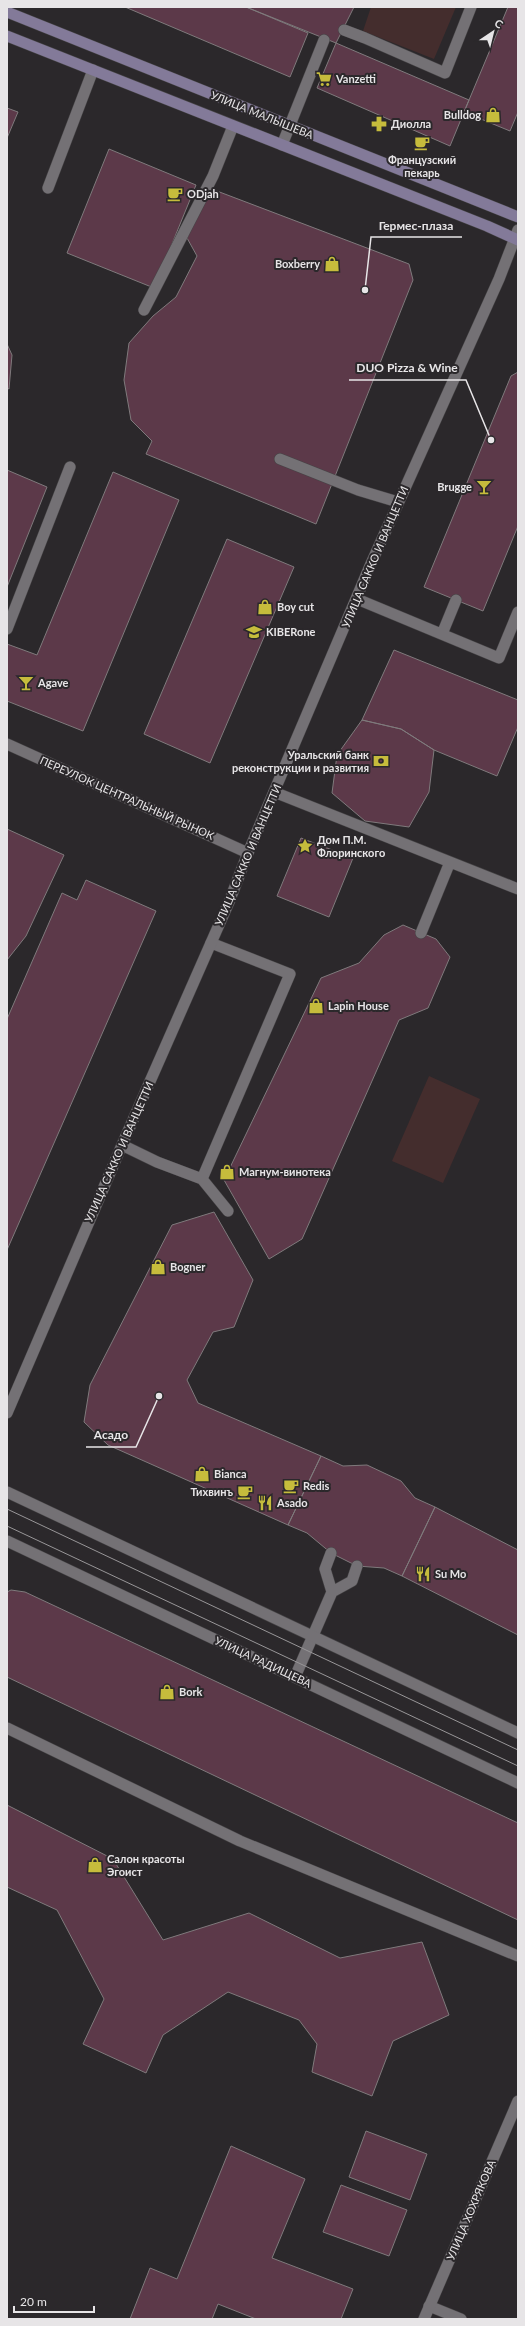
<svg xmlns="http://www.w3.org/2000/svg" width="525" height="2326" font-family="Lato,sans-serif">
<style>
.green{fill:#442d2d}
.building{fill:#5c3949;stroke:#7f7a7c}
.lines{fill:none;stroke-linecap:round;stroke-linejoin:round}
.service-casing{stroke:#464446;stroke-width:12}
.minor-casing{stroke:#464446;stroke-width:12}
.tertiary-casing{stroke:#464446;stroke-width:12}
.secondary-casing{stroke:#464446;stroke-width:12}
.service{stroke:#747175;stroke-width:11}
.minor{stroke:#747175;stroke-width:11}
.tertiary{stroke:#747175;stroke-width:11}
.secondary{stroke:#837a99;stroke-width:11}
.tram{stroke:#989698;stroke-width:1}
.labels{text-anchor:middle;stroke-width:4;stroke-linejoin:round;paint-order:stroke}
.poi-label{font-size:11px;font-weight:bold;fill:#e7e5e7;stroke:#2b282b;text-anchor:start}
.street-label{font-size:11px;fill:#e7e5e7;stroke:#2b282b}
.leader{fill:none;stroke:#e7e5e7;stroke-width:1.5}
.callout-dot{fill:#e7e5e7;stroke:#2b282b;stroke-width:1.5}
.callout-label{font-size:12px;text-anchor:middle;font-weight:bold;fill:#e7e5e7;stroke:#2b282b;stroke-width:4;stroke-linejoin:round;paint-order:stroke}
</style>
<rect width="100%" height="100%" fill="#2b282b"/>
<path class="green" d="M371,7h85l-22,52 -71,-28z
M429,1076l51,23 -37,84 -51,-22z"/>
<path class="building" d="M125,7h121l62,26 -18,44z
M246,7h108l-18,36z
M508,7h10v105l-8,19 -46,-19z
M336,43l133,57 -19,46 -133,-58z
M7,108l11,4 -11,26z
M109,149l87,36 -42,103 -87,-35z
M209,188l200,76 4,16 -97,244 -170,-70 6,-13 -21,-21 -7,-40 5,-37 24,-27 23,-19 21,-41 -10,-18z
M7,344l5,11 -3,34 -2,-1z
M518,372v154l-35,85 -59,-24 87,-211z
M7,470l40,17 -40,100z
M113,472l66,28 -96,231 -76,-30v-57l30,11z
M227,539l67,28 -84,196 -66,-29z
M394,650l124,50v27l-21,49 -63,-26 -33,-21 -39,-9z
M362,720l39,9 33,21 -5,42 -20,35 -44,-6 -33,-28 5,-38z
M7,829l57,26 -38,81 -19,24z
M301,838l52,20 -24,59 -52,-21z
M86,880l70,31 -149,339v-231l55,-126 15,7z
M403,925l33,14 14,18 -22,51 -29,12 -97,219 -33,20 -45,-79 97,-202 38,-15 25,-28z
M214,1212l39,68 -19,47 -21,5 -26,48 11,23 123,53 -33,69 -180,-80 -24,-23 6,-37 82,-160z
M321,1456l22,10 24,-1 34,16 14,17 20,9 -33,69 -18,-8 -27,-2 -26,-13 -24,-20 -19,-8z
M435,1507l83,43v85l-116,-59z
M11,1590l14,2 493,231v97l-511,-243v-85z
M7,1805l106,54 50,81 86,-27 91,45 82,-16 27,73 -56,26 -21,55 -60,-24 5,-28 -18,-24 -71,-28 -65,43 -17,38 -63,-29 21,-45 -47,-89 -50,-23z
M366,2131l61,23 -17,46 -61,-23z
M231,2146l74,33 -33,79 81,31 -12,30h-85l-38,-15 -6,15h-82l20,-51 27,11z
M341,2185l66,25 -18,46 -66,-24z"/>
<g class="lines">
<defs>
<path id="service" d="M344,30l21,8 80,35 26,-66
M282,145l42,-105
M48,188l45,-118
M144,310l69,-134 20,-50
M280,459l78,31 40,12
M357,599l142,59 19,-46
M7,629l63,-162
M442,634l14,-34
M274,792l244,97
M421,933l29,-71
M122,1145l35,17 45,17 88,-205 -79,-31
M202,1179l26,32
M331,1553l-6,16 7,23
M295,1677l37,-85 20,-11 5,-15
M7,1728l233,113 278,115
M429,2306l32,13"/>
<path id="minor" d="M7,744l241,109"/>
<path id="tertiary" d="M7,1413l115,-268 107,-243 19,-49 122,-287 129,-287 19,-49
M7,1492l511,241
M7,1541l511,242
M424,2319l94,-218"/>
<path id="secondary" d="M7,12l511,205
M7,36l480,190 31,14"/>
</defs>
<use href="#service" class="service-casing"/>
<use href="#minor" class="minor-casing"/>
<use href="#tertiary" class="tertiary-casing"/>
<use href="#secondary" class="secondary-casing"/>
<use href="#service" class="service"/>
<use href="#minor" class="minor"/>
<use href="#tertiary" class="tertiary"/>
<use href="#secondary" class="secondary"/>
<path class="tram" d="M7,1509l511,241
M7,1526l511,240"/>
</g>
<defs>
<symbol id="supermarket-bare" viewBox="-9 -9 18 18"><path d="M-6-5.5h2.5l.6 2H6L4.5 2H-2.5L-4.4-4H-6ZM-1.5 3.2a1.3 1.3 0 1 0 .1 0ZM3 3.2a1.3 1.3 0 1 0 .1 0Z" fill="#c6bc3c" stroke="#2b282b" stroke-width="2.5" paint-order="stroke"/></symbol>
<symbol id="shop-bare" viewBox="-9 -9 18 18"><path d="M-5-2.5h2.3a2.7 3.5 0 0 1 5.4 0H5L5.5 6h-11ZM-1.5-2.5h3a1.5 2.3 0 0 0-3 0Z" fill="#c6bc3c" stroke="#2b282b" stroke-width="2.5" paint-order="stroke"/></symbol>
<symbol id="pharmacy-bare" viewBox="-9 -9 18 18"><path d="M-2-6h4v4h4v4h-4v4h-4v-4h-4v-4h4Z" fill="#c6bc3c" stroke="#2b282b" stroke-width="2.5" paint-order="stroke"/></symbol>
<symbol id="cafe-bare" viewBox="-9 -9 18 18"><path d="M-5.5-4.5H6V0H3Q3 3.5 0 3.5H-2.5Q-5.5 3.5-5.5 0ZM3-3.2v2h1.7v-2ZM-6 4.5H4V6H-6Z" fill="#c6bc3c" stroke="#2b282b" stroke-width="2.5" paint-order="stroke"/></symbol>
<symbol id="bar-bare" viewBox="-9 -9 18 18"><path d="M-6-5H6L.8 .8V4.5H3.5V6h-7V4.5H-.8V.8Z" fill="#c6bc3c" stroke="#2b282b" stroke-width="2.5" paint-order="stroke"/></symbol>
<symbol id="school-bare" viewBox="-9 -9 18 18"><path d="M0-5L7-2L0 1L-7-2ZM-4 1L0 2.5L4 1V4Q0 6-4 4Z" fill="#c6bc3c" stroke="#2b282b" stroke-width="2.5" paint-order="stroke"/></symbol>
<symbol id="bank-bare" viewBox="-9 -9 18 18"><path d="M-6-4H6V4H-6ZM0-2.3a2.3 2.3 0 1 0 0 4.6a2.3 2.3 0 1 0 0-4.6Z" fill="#c6bc3c" stroke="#2b282b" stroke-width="2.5" paint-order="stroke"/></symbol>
<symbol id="sight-bare" viewBox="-9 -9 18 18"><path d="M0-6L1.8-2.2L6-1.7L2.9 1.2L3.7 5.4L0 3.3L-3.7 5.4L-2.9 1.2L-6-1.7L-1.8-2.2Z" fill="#c6bc3c" stroke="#2b282b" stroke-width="2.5" paint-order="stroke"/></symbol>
<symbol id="restaurant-bare" viewBox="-9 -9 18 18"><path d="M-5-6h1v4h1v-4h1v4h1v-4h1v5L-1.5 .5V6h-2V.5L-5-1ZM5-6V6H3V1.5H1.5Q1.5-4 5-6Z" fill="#c6bc3c" stroke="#2b282b" stroke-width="2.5" paint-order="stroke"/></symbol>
</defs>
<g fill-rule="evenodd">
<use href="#supermarket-bare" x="313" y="68" width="22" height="22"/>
<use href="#shop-bare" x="482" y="104" width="22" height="22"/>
<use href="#pharmacy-bare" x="368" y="113" width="22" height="22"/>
<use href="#cafe-bare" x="411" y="132" width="22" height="22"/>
<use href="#cafe-bare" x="164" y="183" width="22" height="22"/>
<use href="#shop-bare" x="321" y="253" width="22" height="22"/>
<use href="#bar-bare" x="473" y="476" width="22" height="22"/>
<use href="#shop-bare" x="254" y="596" width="22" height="22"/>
<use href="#school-bare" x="243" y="621" width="22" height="22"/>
<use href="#bar-bare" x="15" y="672" width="22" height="22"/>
<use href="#bank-bare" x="370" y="750" width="22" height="22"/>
<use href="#sight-bare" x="294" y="835" width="22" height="22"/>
<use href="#shop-bare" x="305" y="995" width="22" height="22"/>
<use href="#shop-bare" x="216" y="1161" width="22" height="22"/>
<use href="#shop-bare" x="147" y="1256" width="22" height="22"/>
<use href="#shop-bare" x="191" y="1463" width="22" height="22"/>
<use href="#cafe-bare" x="280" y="1475" width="22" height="22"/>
<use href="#cafe-bare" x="234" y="1481" width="22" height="22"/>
<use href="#restaurant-bare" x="254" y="1492" width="22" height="22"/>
<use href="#restaurant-bare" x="412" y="1563" width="22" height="22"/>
<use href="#shop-bare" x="156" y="1681" width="22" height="22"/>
<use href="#shop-bare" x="84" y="1854" width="22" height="22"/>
</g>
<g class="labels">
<g class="poi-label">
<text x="336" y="83">Vanzetti</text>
<text x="481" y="119" text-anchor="end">Bulldog</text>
<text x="391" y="128">Диолла</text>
<text x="422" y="164" text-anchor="middle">Французский<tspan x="422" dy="13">пекарь</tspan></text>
<text x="187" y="198">ODjah</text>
<text x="320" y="268" text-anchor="end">Boxberry</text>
<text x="472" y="491" text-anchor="end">Brugge</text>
<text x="277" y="611">Boy cut</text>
<text x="266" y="636">KIBERone</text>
<text x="38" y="687">Agave</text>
<text x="369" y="759" text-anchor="end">Уральский банк<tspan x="369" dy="13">реконструкции и развития</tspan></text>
<text x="317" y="844">Дом П.М.<tspan x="317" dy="13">Флоринского</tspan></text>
<text x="328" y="1010">Lapin House</text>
<text x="239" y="1176">Магнум-винотека</text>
<text x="170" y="1271">Bogner</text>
<text x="214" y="1478">Bianca</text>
<text x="303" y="1490">Redis</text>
<text x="233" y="1496" text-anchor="end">Тихвинъ</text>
<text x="277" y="1507">Asado</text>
<text x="435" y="1578">Su Mo</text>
<text x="179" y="1696">Bork</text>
<text x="107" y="1863">Салон красоты<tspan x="107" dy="13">Эгоист</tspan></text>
</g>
<g class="street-label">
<text transform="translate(262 115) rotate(22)" y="4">УЛИЦА МАЛЫШЕВА</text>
<text transform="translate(375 557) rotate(-67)" y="4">УЛИЦА САККО И ВАНЦЕТТИ</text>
<text transform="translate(127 798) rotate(24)" y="4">ПЕРЕУЛОК ЦЕНТРАЛЬНЫЙ РЫНОК</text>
<text transform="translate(248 855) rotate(-67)" y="4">УЛИЦА САККО И ВАНЦЕТТИ</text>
<text transform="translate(119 1152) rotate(-66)" y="4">УЛИЦА САККО И ВАНЦЕТТИ</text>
<text transform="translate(263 1662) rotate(25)" y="4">УЛИЦА РАДИЩЕВА</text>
<text transform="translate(471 2210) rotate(-67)" y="4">УЛИЦА ХОХРЯКОВА</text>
</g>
</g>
<path class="leader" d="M365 290L371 237H462M491 440L466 380H349M159 1396L136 1447H86"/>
<g class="callout-dot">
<circle cx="365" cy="290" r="4"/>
<circle cx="491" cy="440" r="4"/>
<circle cx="159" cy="1396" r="4"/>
</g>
<g class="callout-label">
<text x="416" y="230">Гермес-плаза</text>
<text x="407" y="372">DUO Pizza &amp; Wine</text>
<text x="111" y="1439">Асадо</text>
</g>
<rect width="525" height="2326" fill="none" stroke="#e7e5e7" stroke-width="16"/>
<g transform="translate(493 32) rotate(35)" stroke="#2b282b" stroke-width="3" paint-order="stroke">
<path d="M0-3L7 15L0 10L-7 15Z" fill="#e7e5e7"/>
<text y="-6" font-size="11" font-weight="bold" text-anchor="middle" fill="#e7e5e7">С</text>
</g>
<path d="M14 2306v6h80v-6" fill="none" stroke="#e7e5e7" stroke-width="2"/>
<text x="20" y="2306" font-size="12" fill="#e7e5e7" stroke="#2b282b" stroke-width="3" paint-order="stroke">20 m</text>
</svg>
